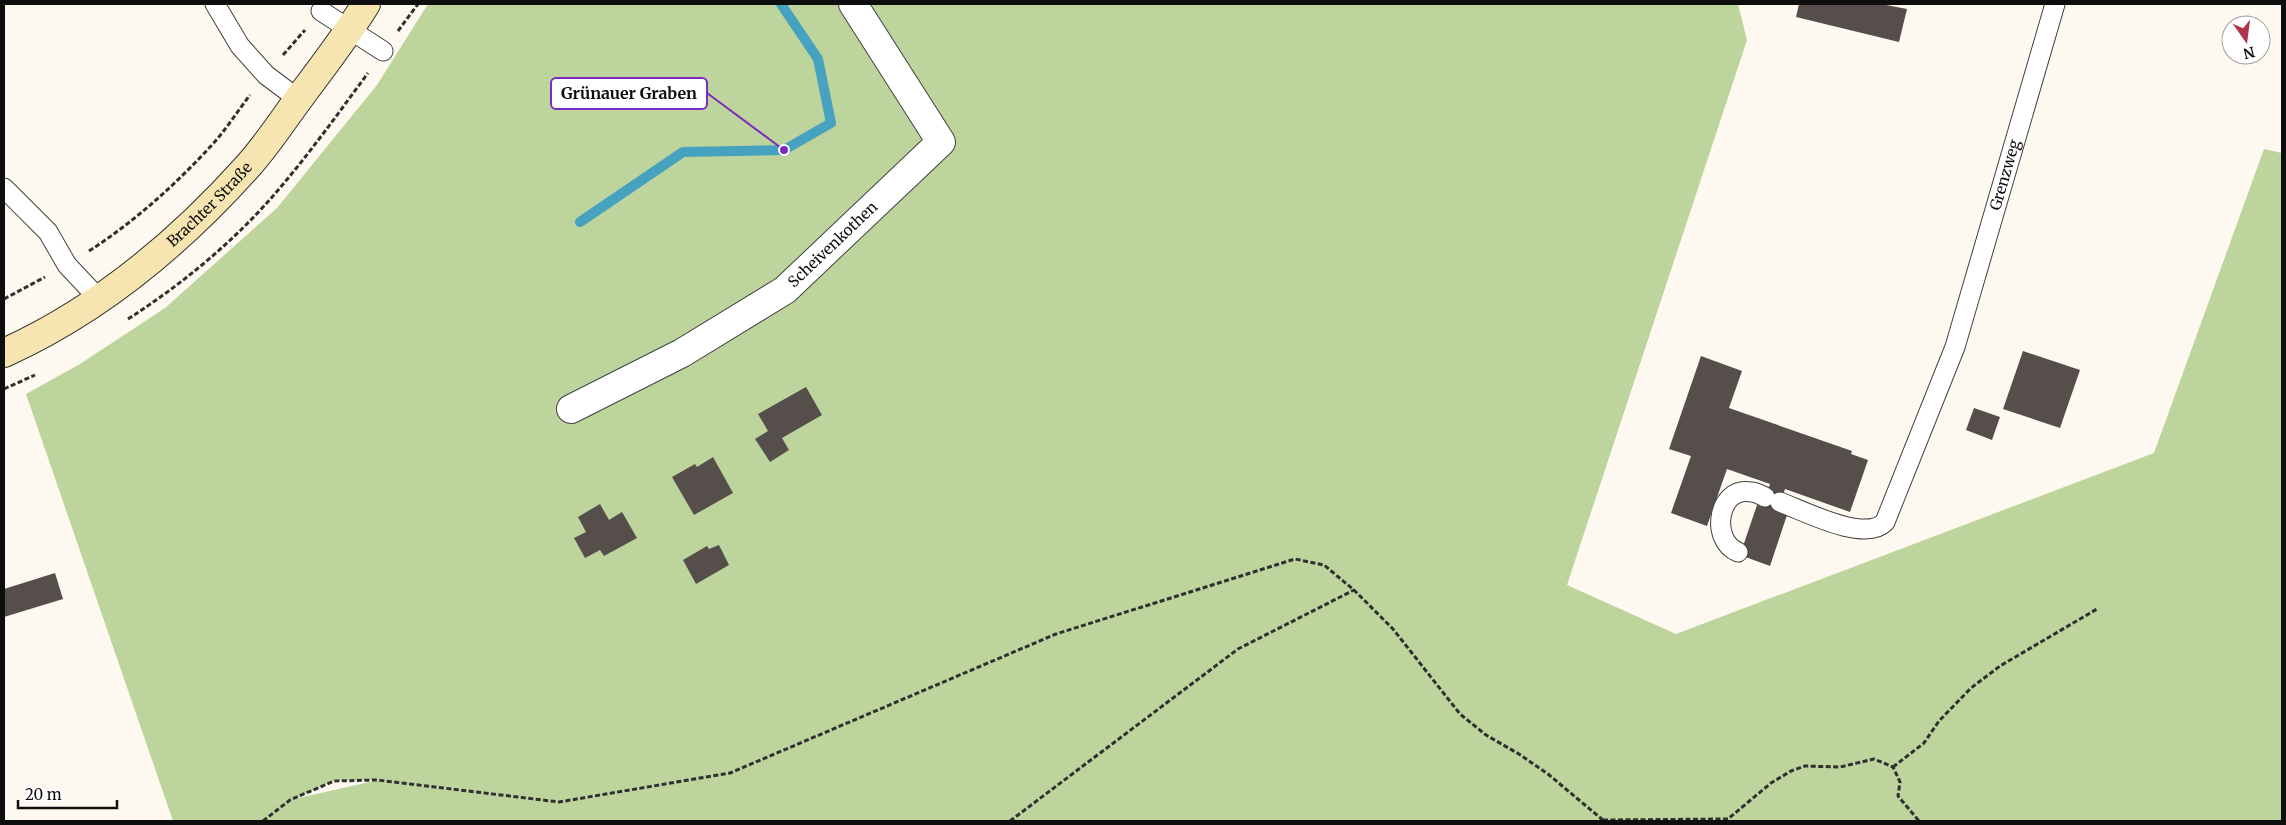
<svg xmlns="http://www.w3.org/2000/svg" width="2286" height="825" font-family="Merriweather,serif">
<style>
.forest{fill:#bed49d;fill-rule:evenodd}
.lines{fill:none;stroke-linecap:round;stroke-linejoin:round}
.stream{stroke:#47a2c0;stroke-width:10}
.building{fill:#554e4b}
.service-casing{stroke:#414141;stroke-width:21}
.minor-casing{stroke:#414141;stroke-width:30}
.secondary-casing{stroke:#303030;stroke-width:30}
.path{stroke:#303030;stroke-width:3;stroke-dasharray:5 2.5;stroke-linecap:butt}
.service{stroke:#fff;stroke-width:19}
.minor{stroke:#fff;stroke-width:28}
.secondary{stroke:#f7e5b1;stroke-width:28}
.labels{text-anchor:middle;stroke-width:5;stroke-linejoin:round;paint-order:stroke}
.street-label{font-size:15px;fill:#0e0e0e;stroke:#fff}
.leader{fill:none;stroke:#7b2cbf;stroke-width:2}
.callout-dot{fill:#7b2cbf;stroke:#fff;stroke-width:2}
.callout{fill:#fff;stroke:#7b2cbf;stroke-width:2}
.callout-label{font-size:16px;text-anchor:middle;font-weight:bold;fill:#0e0e0e}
</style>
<rect width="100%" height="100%" fill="#fef9f0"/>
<path class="forest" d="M428,4h1310l9,36 -180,545 109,49 478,-181 110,-304 18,4v668h-2109l-147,-427 54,-30 85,-56 112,-100 100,-123zM374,780v1l-80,18 40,-18z"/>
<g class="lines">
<path class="stream" d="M580,222l103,-70 101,-2 47,-27 -13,-64 -37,-55"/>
</g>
<path class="building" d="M1799,4h82l26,5 -8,33 -103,-25z
M2023,351l57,19 -20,58 -57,-19z
M1701,356l41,15 -13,37 123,43 -1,3 17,6 -18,52 -65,-23 -8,23 10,3 -17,51 -30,-11 17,-50 5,2 8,-23 -43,-15 -20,57 -36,-13 20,-57 -22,-7z
M806,387l16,28 -40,23 7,12 -19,12 -15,-23 13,-8 -10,-17z
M1974,408l26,9 -8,23 -26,-10z
M713,457l20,36 -39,22 -22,-38 23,-13 2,3z
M600,504l9,16 13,-8 15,26 -33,18 -4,-6 -15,8 -11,-20 12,-6 -8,-15z
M719,545l10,20 -33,19 -13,-24 24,-14 2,3z
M55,573l8,26 -59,18v-28z"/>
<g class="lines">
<defs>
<g id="service">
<path d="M215,4l25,42 26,29 32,24"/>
<path d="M321,11l62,40"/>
<path d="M4,188l44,44 19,33 32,34"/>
<path id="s1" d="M1780,502c24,9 85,41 105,20l70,-175 100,-343"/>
<path d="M1738,552c-28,-11 -21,-66 13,-60 5,0 10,3 14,5"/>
</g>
<g id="minor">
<path id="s2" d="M571,409l111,-56 103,-63 156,-148 -88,-138"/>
</g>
<g id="secondary">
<path id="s3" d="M4,353c93,-42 176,-111 244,-187 20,-22 37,-49 55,-73 22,-29 44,-58 63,-89"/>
</g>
</defs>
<use href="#service" class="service-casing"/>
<use href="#minor" class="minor-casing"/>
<use href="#secondary" class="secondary-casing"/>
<path class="path" d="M398,31l20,-27
M283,55l22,-25
M89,251c45,-29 85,-65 122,-105 14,-15 26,-34 39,-51
M4,299l41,-22
M128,319c53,-34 104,-76 145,-123 34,-39 64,-81 95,-123
M4,389l31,-14
M1893,767l31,-24 15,-22 32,-33 29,-22 97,-57
M1603,820l125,-1 43,-36 20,-12 14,-5 35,1 34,-8 19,8 7,15 -2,14 21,25
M263,821l27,-21 44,-19 43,-1 182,22 171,-29 326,-139 239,-75 29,6 30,25 39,39 67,85 26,21 33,19 29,20 56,47
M1010,821l228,-172 116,-59"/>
<use href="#service" class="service"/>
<use href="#minor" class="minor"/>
<use href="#secondary" class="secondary"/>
</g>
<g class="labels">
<g class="street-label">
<text dy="5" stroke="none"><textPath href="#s1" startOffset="479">Grenzweg</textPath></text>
<text dy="5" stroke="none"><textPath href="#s3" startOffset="255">Brachter Straße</textPath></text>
<text dy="5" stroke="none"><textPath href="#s2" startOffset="311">Scheivenkothen</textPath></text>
</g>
</g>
<path class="leader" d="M784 150L707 93"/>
<circle class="callout-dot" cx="784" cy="150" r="5"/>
<rect class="callout" x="551" y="78" width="156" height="31" rx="5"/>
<g class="callout-label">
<text x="629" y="99">Grünauer Graben</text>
</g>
<rect width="2286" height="825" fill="none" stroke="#0e0e0e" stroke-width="10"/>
<g transform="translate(2246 40) rotate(166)"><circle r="24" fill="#ffffff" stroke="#9f9f9f"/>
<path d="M0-4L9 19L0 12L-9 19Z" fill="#b1334b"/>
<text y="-8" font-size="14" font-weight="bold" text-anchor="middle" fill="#0e0e0e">N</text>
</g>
<path d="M18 800v8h99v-8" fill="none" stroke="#0e0e0e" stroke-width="2.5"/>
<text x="25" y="800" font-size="15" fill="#0e0e0e" stroke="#ffffff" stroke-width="4" paint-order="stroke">20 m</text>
</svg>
